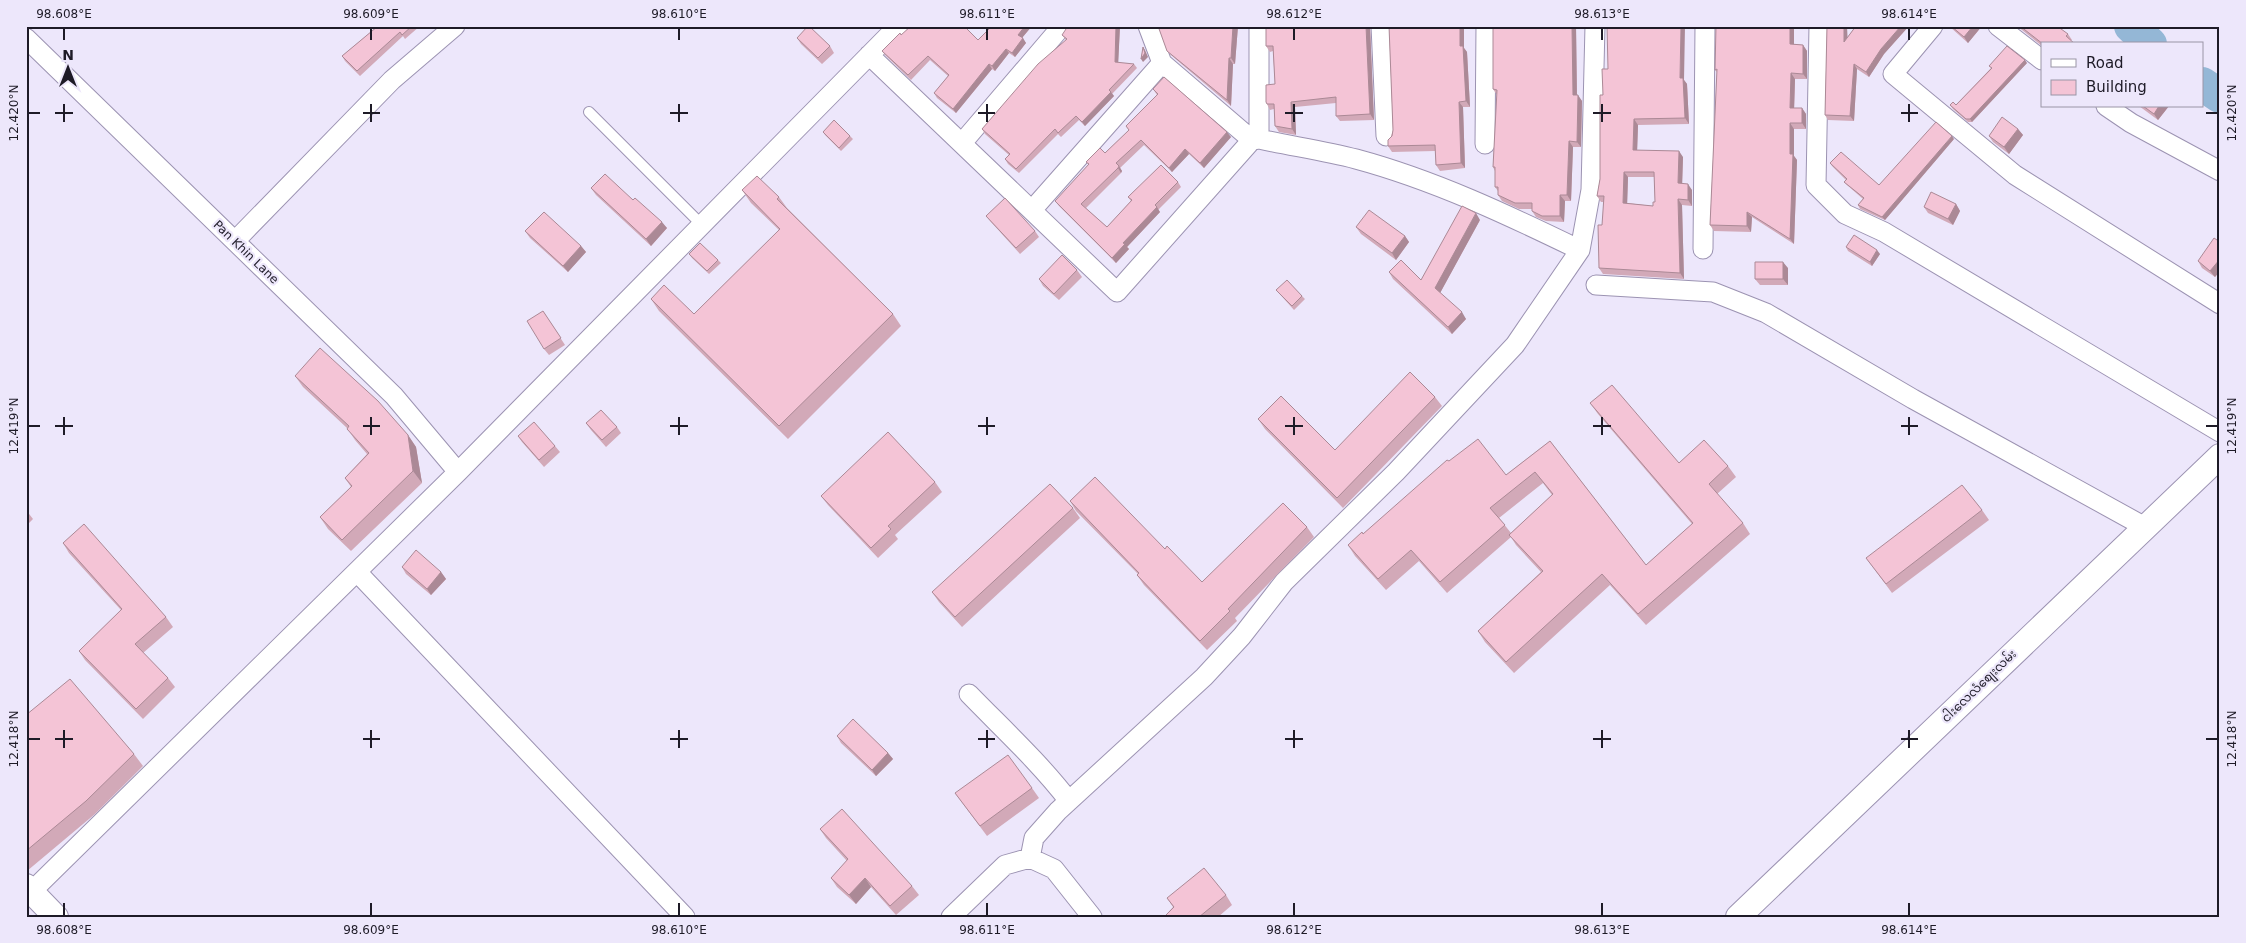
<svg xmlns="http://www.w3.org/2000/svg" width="2246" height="943" font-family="'DejaVu Sans','Noto Sans Myanmar',sans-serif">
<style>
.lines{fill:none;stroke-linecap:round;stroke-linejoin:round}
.river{stroke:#94b7d6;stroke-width:34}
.service-casing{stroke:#9c93b2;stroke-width:12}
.minor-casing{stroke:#9c93b2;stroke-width:21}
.tertiary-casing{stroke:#9c93b2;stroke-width:26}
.service{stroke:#fff;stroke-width:10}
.minor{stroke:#fff;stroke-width:19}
.tertiary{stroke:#fff;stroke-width:24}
.wall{fill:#d2a9b8;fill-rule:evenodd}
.shaded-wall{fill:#ab8996}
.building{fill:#f4c4d6;stroke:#ab8996;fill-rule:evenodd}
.ticks{fill:none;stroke:#1e1b27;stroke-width:2}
.labels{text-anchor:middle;stroke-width:4.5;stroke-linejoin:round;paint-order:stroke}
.street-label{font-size:12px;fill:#1e1b27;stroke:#ede7fb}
.neatline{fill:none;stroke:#1e1b27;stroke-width:2}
.ticks-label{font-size:12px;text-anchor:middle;fill:#1e1b27}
</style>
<rect width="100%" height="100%" fill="#ede7fb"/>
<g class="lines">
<path class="river" d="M2131,26l19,18
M2202,84l18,12"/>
<defs>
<path id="service" d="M589,112l113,113"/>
<path id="minor" d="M1148,26l14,37 90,77
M1259,26v113
M1381,26l5,110
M1819,26l-3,159 29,29 39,18 336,200
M1933,26l-40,48 122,101 205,129
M1998,26l44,34
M26,38l368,358 64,76
M869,55l248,237 135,-152 7,-1c32,7 66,12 97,20 78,21 152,56 224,91
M2106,106l25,17 89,48
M962,143l100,-117
M1485,144l1,-118
M1032,210l130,-147
M235,241l157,-161 63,-54
M1703,249l2,-223
M1596,285l117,7 53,21 147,86 232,128
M357,572l328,345
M969,694c34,35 70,68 100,107
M1030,858l4,-20 24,-27 146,-134 38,-41 42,-54 112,-110 119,-127 65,-95 11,-60 4,-164
M31,892l427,-420 440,-446
M951,917l54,-52 25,-7 24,11 38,48"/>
<path id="tertiary" d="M26,886l30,31
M1738,917l482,-461"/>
</defs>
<use href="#service" class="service-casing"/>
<use href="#minor" class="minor-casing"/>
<use href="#tertiary" class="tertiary-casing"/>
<use href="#service" class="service"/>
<use href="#minor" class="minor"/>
<use href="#tertiary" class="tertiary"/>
</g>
<path class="wall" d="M378,26h42l-15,13 -2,-3 -43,40 -15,-15 -3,-5z
M860,26h6l-3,3z
M1032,26l-10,12 4,5 -11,14 -6,-4 -14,18 -3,-2 -36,44 -19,-15 -3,-5 14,-17 -18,-16 -19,20 -26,-25 -3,-4 19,-16 77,5 16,-11z
M1120,26l-2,37 16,1 3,4 -25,26 2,2 -29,30 -6,-6 -18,17 -3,-3 -39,39 -11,-9 -3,-5 4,-4 -24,-21 -3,-5 84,-89 -4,-5z
M1238,26l-3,38h-2l-2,42 -59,-50 -5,-5z
M1266,26h104l4,94 -34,1 -4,-5v-13l-41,4 1,28 -17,-3 -4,-6 -1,-17 -4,1 -3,-6 8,-20 -2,-33 -3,1 -4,-6z
M1389,26h75v22l3,4 3,55h-7l2,61 -25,3 -4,-6 -1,-14 -43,1 -4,-6 5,-16z
M1493,26h83l1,69 5,6 -1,46h-8l-2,54h-6l-1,21 -18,-1 -10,-4 -4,-6v-2h-13l-17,-8 -4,-6v-4l-3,-4v-16l-2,-4 4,-72 -4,-6z
M1827,26h20v12l9,-12h53l-25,28 -15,23 -12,-8 -3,52 -26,-1 -3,-5z
M1949,26h33l-14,17z
M2017,26h31l2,2 18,6 4,6 -30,4v2z
M797,38l33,8 4,7 -12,11 -21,-20z
M1794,44l9,1 4,6v28h-12l-1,29h8l4,6v15h-12v27l3,4 -3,84 -42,-27 -1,15 -37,-1 -4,-6 7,-153 -2,-2z
M2027,63l-55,59h-4l-15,-13 -3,-4h6l35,-37 -2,-2z
M1608,69l76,11 3,4 2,40 -51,1 -1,25 46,7 -1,27 10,6v16l-10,-1 2,74 -81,-5 -4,-6 5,-66h-3l-4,-6 3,-17 3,-84zM1628,177h26l1,25 -2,4 -26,-3z
M1153,89l78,48 -27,31 -15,-14 -17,18 -28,-27 -24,23 2,3 -1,2 -35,35 21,19 24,-26 -3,-4 50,-15 3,5 -23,23 2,2 -33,35 2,2 -13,14 -57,-57 -4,-5 34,-36 -3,-3 19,-9 24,-23 -3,-4 31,-31z
M2139,106h30l-11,14z
M2018,129l5,6 -14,19 -16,-12 -4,-6z
M823,132l27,4 3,3 -12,12 -16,-16z
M1954,139l-69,81 -25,-11 -2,-4 5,-6 -16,-14 -3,-3 2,-2 -14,-14 -2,-3 49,22z
M591,188l42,12 34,28 -16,18 -55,-51z
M742,190l37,7 8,11 106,106 8,12 -113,113 -129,-128 -8,-12 43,15 85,-84 -28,-27z
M1956,204l4,7 -7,14 -25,-12 -4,-6z
M986,216l49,15 4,6 -19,17 -29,-32z
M1480,220l-40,73 26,26 -14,15 -59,-55 -4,-7 32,8z
M1356,227l49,9 4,6 -13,18 -35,-26z
M525,231l56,15 5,6 -18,20 -38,-34z
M2220,242v29l-5,6 -13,-9 -4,-7z
M1846,247l34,7 -8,12 -24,-15z
M689,254l29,6 3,3 -12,11 -17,-16z
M1788,268v17h-28l-5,-6z
M1077,270l5,7 -23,23 -16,-14 -4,-7z
M1276,290l26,6 3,3 -11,11z
M543,311l22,34 -16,10 -5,-6z
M295,376l113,59 8,12 6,36 -71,68 -23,-22 -8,-12 31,-30 -6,-9 22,-24 -12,-14 -8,-12 -44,-41z
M1435,397l7,9 -99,102 -78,-79 -7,-10 77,31z
M1590,403l89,60 49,3 8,11 -19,17 26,29 7,11 -104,91 -36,-40 -96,88 -29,-31 -7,-11 63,-59 -25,-27 -5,-8 -64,56 -28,-32 -33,29 -31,-34 -7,-11 15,-11 86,-73 57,14 44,-34 96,124 46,-41 -94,-110zM1543,483l9,12 -41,38 -12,-15z
M586,423l31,4 4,6 -15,14 -15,-17z
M518,436l37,10 5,6 -16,15 -22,-25z
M935,482l7,10 -47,43 3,4 -20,19 -50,-53 -7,-9z
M1070,501l95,48 37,33 105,-55 7,10 -79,81 2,3 -30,29 -63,-65 -7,-10 1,-1 -62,-63z
M1073,508l7,10 -118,109 -23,-25 -7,-10z
M26,510l7,9 -7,7z
M1982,510l7,10 -97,73 -26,-35z
M63,543l103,74 7,10 -30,26 25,25 7,9 -32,32 -58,-59 -6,-9 42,-41 -52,-57z
M402,567l39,5 5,7 -15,16 -25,-21z
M26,715l108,39 9,12 -48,48 -68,57 -1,-1z
M837,736l51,17 5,6 -17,17 -35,-33z
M1032,788l7,10 -52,38 -32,-43z
M820,829l92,57 7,9 -23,20 -25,-28 -15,17 -19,-17 -6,-9 16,-17 -21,-23z
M1226,895l6,10 -14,12h-54l9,-10 -6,-9z"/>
<path class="shaded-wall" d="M1025,26h7l-11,13 -3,-4z
M1116,26h4l-2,41 -3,-5z
M1233,26h5l-3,38 -4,-6z
M1366,26h4l4,94 -4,-6z
M1460,26h4v22l3,4 3,55 -4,-6 -6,-55z
M1572,26h4l1,75 -4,-6z
M1681,26h4l-1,54 3,4 2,40 -4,-6 -5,-40z
M1790,26h4v24l-4,-6z
M1844,26h3l1,21 -4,-5z
M1901,26h8l-25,28 -15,23 -3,-5 15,-23z
M1973,26h9l-14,17 -4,-6z
M1023,38l3,5 -11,14 -3,-4z
M1803,45l4,6v28l-4,-5z
M1143,47l2,3 3,7 -5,5 -2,-3z
M1006,49l3,4 -14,18 -3,-5z
M1229,58l4,6 -2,42 -4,-6z
M2025,60l2,3 -55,59 -2,-3z
M989,64l3,5 -36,44 -3,-4z
M1854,64l3,5 -3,52 -4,-5z
M1791,73l4,6 -1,34 -4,-5z
M1111,92l3,4 -29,30 -3,-4z
M1578,95l4,6 -1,46 -4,-5z
M1291,102l4,5 1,28 -4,-6z
M1459,102l4,5 2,61 -4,-5z
M2159,106h10l-11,14 -4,-6z
M1802,108l4,6v15l-4,-6z
M1634,119l4,6 -1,30 -4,-5z
M1790,123l4,6v27l3,4 -3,84 -4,-5z
M2018,129l5,6 -14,19 -5,-7z
M1227,132l4,5 -27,31 -4,-5z
M1952,136l2,3 -69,81 -3,-3z
M1569,141l4,6 -2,54 -4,-6z
M1185,149l4,5 -17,18 -3,-4z
M1679,151l4,6 -1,32 -4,-6z
M1119,166l3,5 -1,2 -3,-5z
M1624,172l4,5 -1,32 -4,-6z
M1688,184l4,6v16l-4,-6z
M1560,195l5,6 -1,21 -4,-6z
M1678,199l4,6 2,74 -4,-6z
M1956,204l4,7 -7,14 -5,-6z
M1157,207l3,5 -33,35 2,2 -13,14 -4,-5 11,-15z
M1747,212l5,5 -1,15 -4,-6z
M1476,213l4,7 -41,75 -4,-7z
M662,222l5,6 -16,18 -5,-7z
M1405,236l4,6 -13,18 -4,-7z
M581,246l5,6 -18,20 -5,-6z
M1877,250l3,4 -8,12 -2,-4z
M2220,259v12l-5,6 -5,-6z
M1783,262l5,6v17l-5,-6z
M1462,312l4,7 -14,15 -4,-7z
M408,435l8,12 6,36 -9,-12z
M441,572l5,7 -15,16 -4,-6z
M888,753l5,6 -17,17 -4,-6z
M865,878l6,9 -15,17 -7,-9z"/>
<path class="building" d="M378,26h34l-10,9 -2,-3 -43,39 -15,-15z
M808,26h1l21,20 -12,12 -21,-20z
M911,26h53l14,14 14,-14 2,3 3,-3h28l-7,9 5,3 -11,15 -6,-4 -14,17 -3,-2 -36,45 -19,-16 15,-18 -21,-19 -20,19 -26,-24 18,-18 1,2z
M1068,26h48l-1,36 19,2 -25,26 2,2 -29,30 -6,-6 -18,17 -3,-4 -39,40 -11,-10 5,-5 -28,-25 56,-65 29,-25 -5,-4z
M1158,26h75l-2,32h-2l-2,42 -60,-49z
M1266,26h100l4,88 -34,2v-19l-45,5 1,27 -17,-3 -1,-22h-7l-1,-2v-17l9,-1 -2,-38h-7z
M1389,26h71v20h3l3,55 -7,1 2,61 -25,2 -1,-20 -47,1v-6l4,-4 1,-6z
M1493,26h79l1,69h5l-1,47 -8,-1 -2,54h-7v21h-18l-10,-5v-8h-17l-17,-8v-8h-3v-20h-2l4,-77 -4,-1z
M1607,26h74l-1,52h3l2,40 -51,1 -1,31 46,1 -1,32 10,1v16l-10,-1 2,74 -81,-5 -1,-43h4l2,-29h-7l3,-17v-84h3l-1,-26h6zM1624,172h30l1,30h-2v4l-30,-3z
M1716,26h74v18l13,1v29l-12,-1 -1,35h12v15h-12v31h3l-3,85 -43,-27v14l-37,-1 7,-156 -2,1z
M1827,26h17v16l12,-16h45l-20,23 -15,23 -12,-8 -4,52 -25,-1z
M1951,26h22l-9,11z
M2020,26h28l2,2 2,-2h5l11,8 -2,2 9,8h-32z
M2007,46l18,14 -55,59h-4l-16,-14 3,-3 3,3 36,-37 -3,-2z
M1143,47l2,6 -4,6z
M1164,77l63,55 -27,31 -15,-14 -16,19 -28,-28 -25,23 3,3 -1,2 -37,36 26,23 25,-27 -4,-3 33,-32 17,17 -23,23 2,2 -34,36 2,1 -13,14 -57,-57 34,-37 -3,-2 14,-14 5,5 24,-23 -3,-4 32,-32 -5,-5z
M2143,106h16l-5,8z
M2002,117l16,12 -14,18 -15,-11z
M834,120l16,16 -11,12 -16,-16z
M1936,122l16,14 -70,81 -24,-12 6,-7 -20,-16 3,-3 -17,-16 11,-11 38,33z
M605,174l28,26 2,-2 27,24 -16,17 -55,-51z
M757,176l22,21 -2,2 116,115 -114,112 -128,-127 13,-14 30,29 86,-85 -38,-39z
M1931,192l25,12 -8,15 -24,-12z
M1005,198l30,33 -19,17 -30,-32z
M1462,206l14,7 -41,75 27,24 -14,15 -59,-55 12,-12 20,20z
M1369,210l36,26 -13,17 -36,-26z
M544,212l37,34 -18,20 -38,-35z
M1854,235l23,15 -7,12 -24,-15z
M2214,238l6,4v17l-10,12 -12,-10z
M700,243l18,17 -11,11 -18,-17z
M1062,255l15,15 -23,24 -15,-15z
M1755,262h28v17h-28z
M1287,280l15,16 -10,10 -16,-16z
M543,311l18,27 -17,11 -17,-28z
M320,348l58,53 30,34 5,36 -71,69 -22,-23 32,-31 -7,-8 24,-25 -22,-24 2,-3 -54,-50z
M1410,372l25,25 -98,101 -79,-79 23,-23 54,54z
M1612,385l67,78 25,-23 24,26 -19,18 34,39 -105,91 -36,-40 -96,88 -28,-31 65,-60 -34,-36 44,-41 -18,-22 -45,36 15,17 -65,57 -29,-32 -33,29 -30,-34 14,-13 1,2 84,-74 2,1 29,-22 28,36 44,-34 96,124 47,-42 -103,-120z
M601,410l16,17 -15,13 -16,-17z
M534,422l21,24 -16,14 -21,-24z
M888,432l47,50 -47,44 3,3 -20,19 -50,-52z
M1095,477l70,72 2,-3 35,36 81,-79 24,24 -79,82 2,2 -30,30 -63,-66 2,-2 -69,-72z
M1050,484l23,24 -118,109 -23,-25z
M1962,485l20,25 -96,74 -20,-26z
M84,524l82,93 -31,27 33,34 -32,31 -57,-58 43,-42 -59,-66z
M416,550l25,22 -14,17 -25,-22z
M70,679l64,75 -48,47 -60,50v-136z
M853,719l35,34 -16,17 -35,-34z
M1008,755l24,33 -52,38 -25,-33z
M842,809l70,77 -22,20 -25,-28 -16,17 -18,-17 17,-19 -28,-30z
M1204,868l22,27 -27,22h-35l10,-10 -7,-9z"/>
<path class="ticks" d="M64,28v12M371,28v12M679,28v12M987,28v12M1294,28v12M1602,28v12M1909,28v12M64,104v18M371,104v18M679,104v18M987,104v18M1294,104v18M1602,104v18M1909,104v18M28,113h12M55,113h18M363,113h17M670,113h18M978,113h17M1285,113h18M1593,113h18M1901,113h17M2206,113h12M64,417v18M371,417v18M679,417v18M987,417v18M1294,417v18M1602,417v18M1909,417v18M28,426h12M55,426h18M363,426h17M670,426h18M978,426h17M1285,426h18M1593,426h18M1901,426h17M2206,426h12M64,730v18M371,730v18M679,730v18M987,730v18M1294,730v18M1602,730v18M1909,730v18M28,739h12M55,739h18M363,739h17M670,739h18M978,739h17M1285,739h18M1593,739h18M1901,739h17M2206,739h12M64,903v13M371,903v13M679,903v13M987,903v13M1294,903v13M1602,903v13M1909,903v13"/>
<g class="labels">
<g class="street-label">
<text transform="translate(246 252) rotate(44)" y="4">Pan Khin Lane</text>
<text transform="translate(1979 686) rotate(-44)" y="4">ငါးလေလံစျေးလမ်း</text>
</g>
</g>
<rect width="2246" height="943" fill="none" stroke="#ede7fb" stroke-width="55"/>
<rect x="2041" y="42" width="162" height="65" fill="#ede7fb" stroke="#9a95a6"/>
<rect x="2051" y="59" width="25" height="8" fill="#ffffff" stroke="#9a95a6"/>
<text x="2086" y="68" font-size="15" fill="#1e1b27">Road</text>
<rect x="2051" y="80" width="25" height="15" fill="#f4c4d6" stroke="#9a95a6"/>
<text x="2086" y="92" font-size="15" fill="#1e1b27">Building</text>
<g transform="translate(68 68)" stroke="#ede7fb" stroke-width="4" paint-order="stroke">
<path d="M0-4L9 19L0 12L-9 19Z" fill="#1e1b27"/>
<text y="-8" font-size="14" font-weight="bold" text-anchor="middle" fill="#1e1b27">N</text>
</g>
<rect x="28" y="28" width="2190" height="888" class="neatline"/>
<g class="ticks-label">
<text x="64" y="18">98.608°E</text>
<text x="371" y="18">98.609°E</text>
<text x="679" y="18">98.610°E</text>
<text x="987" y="18">98.611°E</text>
<text x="1294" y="18">98.612°E</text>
<text x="1602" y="18">98.613°E</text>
<text x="1909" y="18">98.614°E</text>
<text transform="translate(14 113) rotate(-90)" y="4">12.420°N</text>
<text transform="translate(2232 113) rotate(-90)" y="4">12.420°N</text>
<text transform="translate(14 426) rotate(-90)" y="4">12.419°N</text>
<text transform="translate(2232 426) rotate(-90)" y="4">12.419°N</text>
<text transform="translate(14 739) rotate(-90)" y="4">12.418°N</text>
<text transform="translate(2232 739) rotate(-90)" y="4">12.418°N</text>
<text x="64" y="934">98.608°E</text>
<text x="371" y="934">98.609°E</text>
<text x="679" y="934">98.610°E</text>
<text x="987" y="934">98.611°E</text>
<text x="1294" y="934">98.612°E</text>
<text x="1602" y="934">98.613°E</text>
<text x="1909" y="934">98.614°E</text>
</g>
</svg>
